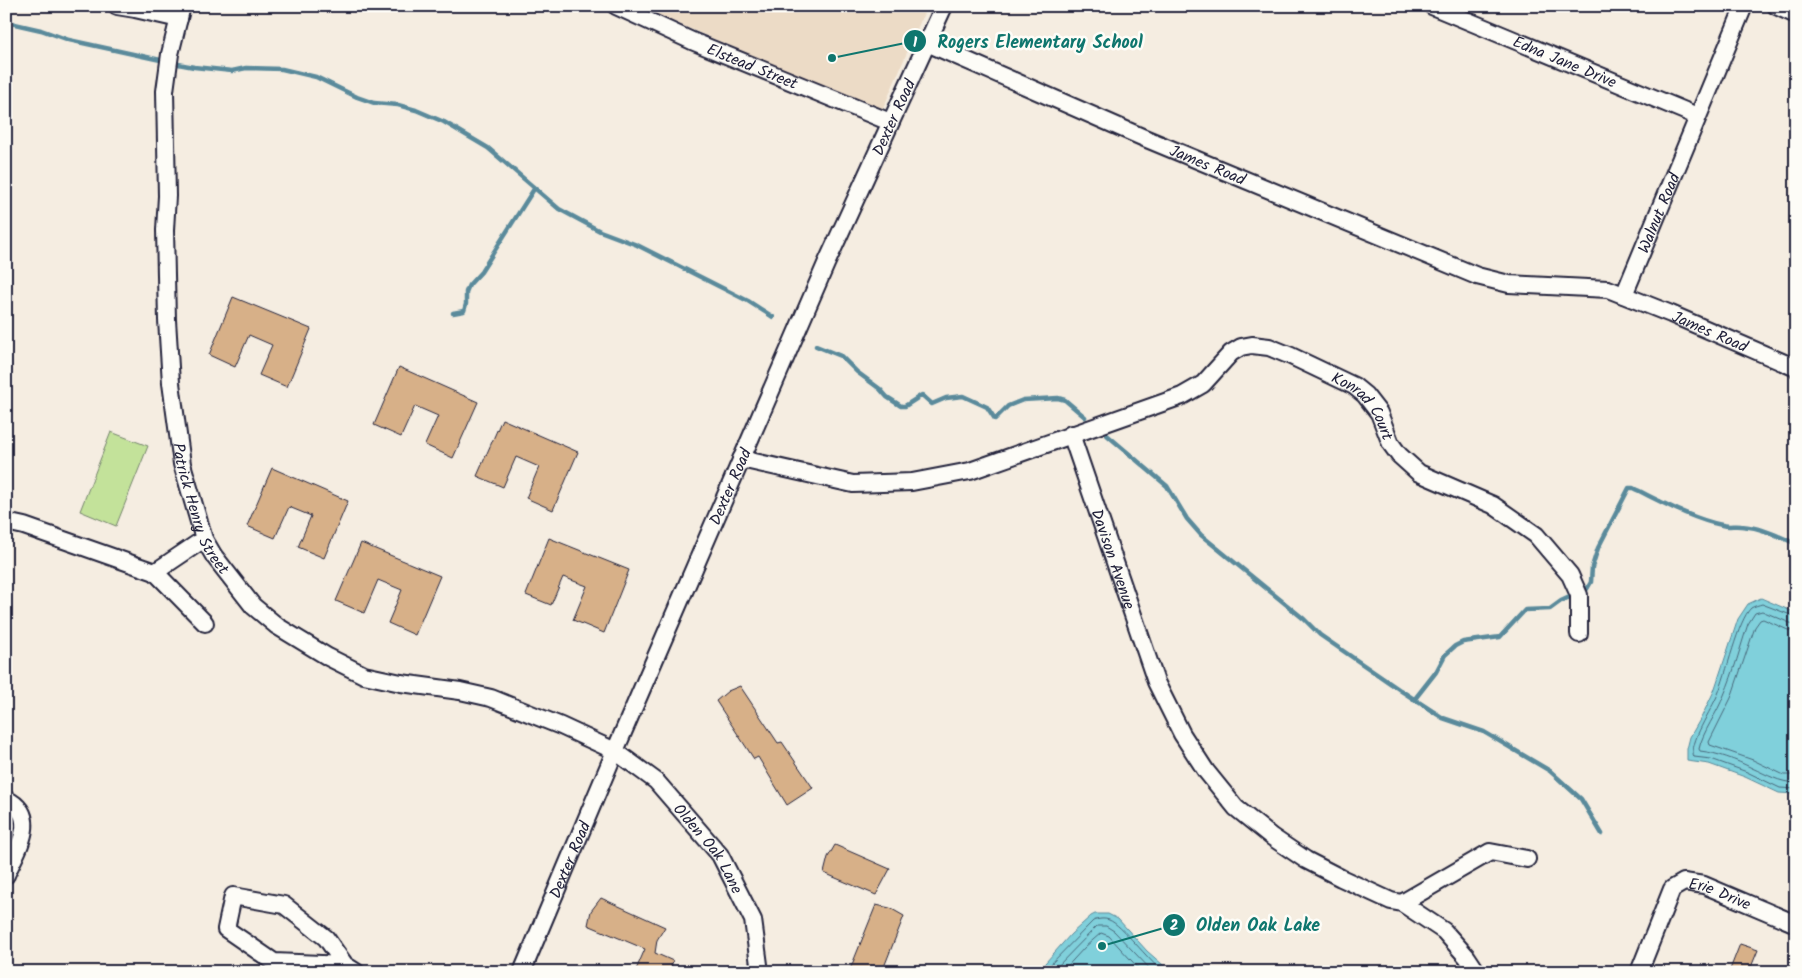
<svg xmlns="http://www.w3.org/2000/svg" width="1802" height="978" font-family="Kalam,sans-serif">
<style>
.built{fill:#ecdbc6}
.green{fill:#c3e29a;stroke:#72826a}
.water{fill:#80d0db;stroke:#5a8a9b}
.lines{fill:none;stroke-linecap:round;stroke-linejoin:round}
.shore{stroke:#48687b;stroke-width:1}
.stream{stroke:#5a8a9b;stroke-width:4.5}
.building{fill:#d7b088;stroke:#22223b}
.minor-casing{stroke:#22223b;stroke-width:20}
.minor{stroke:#fdfcf7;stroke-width:16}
.labels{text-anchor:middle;stroke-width:5;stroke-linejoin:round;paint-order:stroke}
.street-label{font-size:16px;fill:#22223b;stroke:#fdfcf7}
.leader{fill:none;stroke:#0f766e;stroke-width:2}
.callout-dot{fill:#0f766e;stroke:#fdfcf7;stroke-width:2}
.mark-label{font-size:15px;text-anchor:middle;font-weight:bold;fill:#fff}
.callout-label{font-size:18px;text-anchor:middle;font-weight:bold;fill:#0f766e;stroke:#fdfcf7;stroke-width:5;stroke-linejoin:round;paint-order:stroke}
</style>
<rect width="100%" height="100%" fill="#f5ede1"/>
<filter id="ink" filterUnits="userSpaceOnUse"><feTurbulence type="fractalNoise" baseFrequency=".02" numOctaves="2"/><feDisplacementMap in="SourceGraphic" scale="10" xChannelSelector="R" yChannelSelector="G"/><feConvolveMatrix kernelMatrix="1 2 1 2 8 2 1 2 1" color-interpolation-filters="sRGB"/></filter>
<g filter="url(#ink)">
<path class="built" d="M637,6h290l-45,105z"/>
<path class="green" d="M111,432l37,14 -32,80 -36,-15z"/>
<path class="water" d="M1761,598l35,15v181l-17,-1 -34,-16 -36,-13 -22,-3v-12l3,-12 12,-21 12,-25 24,-72 10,-15z
M1095,914h13l10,5 29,32 24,21h-134l34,-38 20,-18z"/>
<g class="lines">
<path class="shore" d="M1796,617l-34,-13c-3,1 -8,2 -11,4 -13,12 -25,68 -33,86 -6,15 -30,50 -24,63l17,2 36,13 33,16 16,1
M1796,624l-6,-1 -28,-12 -7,2 -7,11c-8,24 -14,48 -24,71 -6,17 -22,38 -25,54l1,2c18,2 36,9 52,17 16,7 26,14 44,15
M1796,631l-8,-1 -25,-11 -3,1 -5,7 -24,71 -22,44 1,3 43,15 31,15h12
M1043,972l50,-51c5,-2 11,-3 16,-1 12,4 40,41 54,52
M1052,972l45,-46h9l8,5 39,41
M1062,972l23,-25 16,-14 8,3 33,36"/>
<path class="stream" d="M6,22l35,8 28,10 96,21
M173,63l21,4 38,4 14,-3 36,1 34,8 41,20 17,6 24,2 18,5 28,12 44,26 71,61 41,22 37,14 111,56 25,16
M453,313l11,-2 2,-7v-12l3,-7 12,-13 53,-83
M816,346l25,10 16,16 23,17 7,8 14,9h4l17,-11 10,9 14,-6 17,-2 24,11 8,12 13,-13 15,-6 35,-2 7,2 20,17
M1107,435l60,51 20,33 14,16 103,84 16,16 80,55 43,28 41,14 66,39 31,28 21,35
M1414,700l22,-28 9,-17 10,-9 8,-4 37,-5 25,-27 25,-1 11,-8 26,-12 4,-7 1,-15 6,-19 31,-60h4c27,13 59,31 89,37 6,2 13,0 19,1 19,1 38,10 55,18"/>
</g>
<path class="building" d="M233,297l78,32 -24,58 -28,-12 13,-30 -23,-10 -14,32 -26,-12z
M399,367l79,35 -25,56 -28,-13 13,-29 -23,-10 -14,31 -27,-12z
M502,419l76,33 -25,58 -27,-12 13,-31 -23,-10 -13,30 -26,-11z
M272,468l76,33 -24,57 -26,-11 13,-31 -22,-9 -14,31 -28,-12z
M549,538l80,32 -25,63 -31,-13 14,-34 -24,-9 -12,28 -25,-10z
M361,543l79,33 -25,59 -27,-12 14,-33 -24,-10 -14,33 -28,-12z
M740,686l38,57 4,-1 31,46 -26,17 -29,-48 -4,2 -38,-58 12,-10z
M835,845l55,24 -14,26 -52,-22 4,-16z
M601,898l64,29 -8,13 -2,13 18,8 -4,11h-34l10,-23 -57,-24 3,-14z
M876,905l14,3 14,8 -22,56h-33z
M1740,944l18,6 -9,22h-20z"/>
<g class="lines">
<defs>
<g id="minor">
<path d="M117,6l18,3 44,10"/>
<path id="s1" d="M182,6l-12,48 -5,37 2,105 -2,34 2,90 4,63 11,81 22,75 10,17 39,50 24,20 51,31 36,18 37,8 59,8 31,7 70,28 54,25 41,30 64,74 33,65 7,52"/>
<path id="s2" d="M616,6l76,35 198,81"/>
<path id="s3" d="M1432,6l265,110"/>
<path d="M1776,6l20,9"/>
<path id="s4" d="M927,43l215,94 335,139 32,8 99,5 63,25 125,54"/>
<path id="s5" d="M1624,295l120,-289"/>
<path id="s6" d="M1071,434l85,248 26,52 24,37 30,37 36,29 34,23 35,18 50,23 11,2 42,28 23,26 10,15"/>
<path id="s7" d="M741,459l112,25 59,-2 58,-11 212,-75 21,-12 28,-31 10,-6 11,-2 17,2 22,9 63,30 11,9 14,18 12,31 8,11 20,18 74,32 43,30 34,40 9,20v39"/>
<path d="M6,522l18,4 131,46 50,51"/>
<path d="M155,572l49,-33"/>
<path d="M6,799c35,17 11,50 0,76"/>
<path d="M1402,903l88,-51 37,7"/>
<path d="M345,965l-71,-3 -48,-33 7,-33 51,9 42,33 19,27 11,7"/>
<path id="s8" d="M522,972l93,-221 211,-487 118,-258"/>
<path id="s9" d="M1639,972l33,-83 12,-7 20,3 92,39"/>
</g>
</defs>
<use href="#minor" class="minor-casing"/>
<use href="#minor" class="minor"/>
</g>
</g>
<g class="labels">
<g class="street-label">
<text dy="6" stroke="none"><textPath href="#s3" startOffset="144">Edna Jane Drive</textPath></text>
<text dy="6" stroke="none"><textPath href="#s2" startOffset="149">Elstead Street</textPath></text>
<text dy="6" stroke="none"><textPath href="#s8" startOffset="932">Dexter Road</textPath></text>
<text dy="6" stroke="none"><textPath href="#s4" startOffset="306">James Road</textPath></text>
<text dy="6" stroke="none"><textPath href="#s5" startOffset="89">Walnut Road</textPath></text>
<text dy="6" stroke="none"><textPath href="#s4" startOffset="840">James Road</textPath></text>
<text dy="6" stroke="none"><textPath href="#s7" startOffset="678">Konrad Court</textPath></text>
<text dy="6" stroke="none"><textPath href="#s8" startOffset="528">Dexter Road</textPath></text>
<text dy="6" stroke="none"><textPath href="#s1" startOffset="509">Patrick Henry Street</textPath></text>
<text dy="6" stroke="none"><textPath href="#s6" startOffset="132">Davison Avenue</textPath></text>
<text dy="6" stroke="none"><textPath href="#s1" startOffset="1154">Olden Oak Lane</textPath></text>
<text dy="6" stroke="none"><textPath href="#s8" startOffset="122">Dexter Road</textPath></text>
<text dy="6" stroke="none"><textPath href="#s9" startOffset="141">Erie Drive</textPath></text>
</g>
</g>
<path class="leader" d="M832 58L915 41M1102 946L1174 925"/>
<g class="callout-dot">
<circle cx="832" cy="58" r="5"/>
<circle cx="1102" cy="946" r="5"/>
<circle cx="915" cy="41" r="12"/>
<circle cx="1174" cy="925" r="12"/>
</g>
<g class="mark-label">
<text x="915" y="47">1</text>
<text x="1174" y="930">2</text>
</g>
<g class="callout-label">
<text x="1040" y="48">Rogers Elementary School</text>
<text x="1258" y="931">Olden Oak Lake</text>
</g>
<rect width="1802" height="978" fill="none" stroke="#fdfcf7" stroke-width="25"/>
<rect x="12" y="12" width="1777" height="953" fill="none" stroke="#22223b" stroke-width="2" filter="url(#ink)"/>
</svg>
